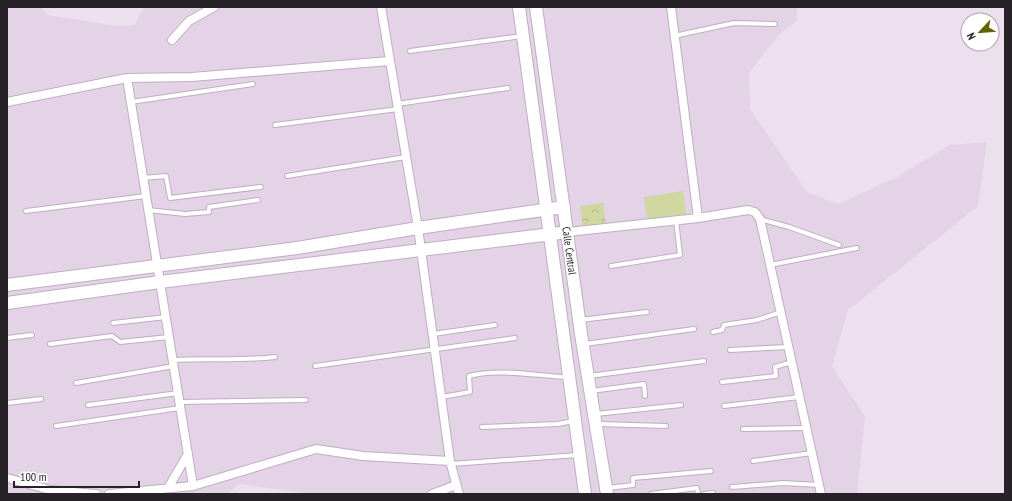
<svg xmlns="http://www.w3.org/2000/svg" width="1012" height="501" font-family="'PT Sans Narrow',sans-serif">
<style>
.built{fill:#e4d2e7}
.grass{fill:#cfd6a0}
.park{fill:url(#park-crowns)}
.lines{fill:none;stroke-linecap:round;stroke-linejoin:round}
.lane-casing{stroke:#bcb0be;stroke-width:6}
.street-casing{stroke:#bcb0be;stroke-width:10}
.secondary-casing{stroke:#bcb0be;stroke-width:14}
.lane{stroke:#fff;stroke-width:4}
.street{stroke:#fff;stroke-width:8}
.secondary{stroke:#fff;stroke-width:12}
.labels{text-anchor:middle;stroke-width:4;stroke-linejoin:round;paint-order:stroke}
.street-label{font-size:11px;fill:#262227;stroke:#fff}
</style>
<defs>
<pattern id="park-crowns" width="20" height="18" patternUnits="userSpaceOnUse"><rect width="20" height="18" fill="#cfd6a0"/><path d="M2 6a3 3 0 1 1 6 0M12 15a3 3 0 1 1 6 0" fill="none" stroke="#b2b78a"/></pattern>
</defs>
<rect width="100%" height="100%" fill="#ecdfee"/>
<path class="built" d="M7,7h34l7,8 67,11 20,-1 9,-18h653v13l-18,15 -30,38 1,36 57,83 32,12 58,-27 53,-32 37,-3 -9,64 -130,104 -16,56 33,51 -8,77h-546l-71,-10 -13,10h-220z"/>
<path class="grass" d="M683,191l3,23 -39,5 -3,-22z"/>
<path class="park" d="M603,203l3,22 -23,3 -3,-22z"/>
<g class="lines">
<defs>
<path id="lane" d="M674,36l60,-13 41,1
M410,51l112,-15
M131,102l122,-18
M397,104l111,-16
M275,125l123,-16
M287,176l119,-19
M143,178l23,-2 4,22 91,-11
M148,210l37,4 24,-2v-5l49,-7
M26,211l120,-15
M760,219l29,8 50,18
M770,265l87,-17
M611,266l69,-11 -4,-35
M580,320l67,-8
M113,323l53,-6
M713,332l9,-2 2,-5 33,-5 24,-8
M433,334l62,-9
M7,338l25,-3
M50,344l62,-8 8,6 49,-5
M585,344l109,-15
M730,350l58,-3
M173,360c34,-2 67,1 102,-3
M315,366l200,-28
M589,376l115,-15
M722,382l54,-6 -1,-9 17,-5
M76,383l98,-17
M591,391l53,-7 1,12
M442,397l28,-5 -1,-16c31,-8 67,0 98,1
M179,402l127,-2
M7,403l34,-4
M88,405l90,-12
M724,406l75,-9
M596,414l85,-9
M598,424l68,2
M56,426l124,-18
M482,427l76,-3 15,-3
M743,429l63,-1
M753,461l59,-8
M451,464l127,-9
M732,487l51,-4 36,2
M608,488l25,-3v-7l78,-7
M651,494l46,-6 1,6
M704,494l9,-1"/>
<path id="street" d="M381,7l37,221 32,233 9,33
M671,7l27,211
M172,40l17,-19 25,-14
M127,78l66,408
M7,102l120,-24 65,-1 197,-16
M568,232l130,-14 50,-8 7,2 5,7 61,275
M7,478l43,12 46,4
M168,488l20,-34
M109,494l84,-8 123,-37 47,7 87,5
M432,494l24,-9"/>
<g id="secondary">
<path d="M519,7l66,487"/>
<path id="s1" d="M536,7l45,327 26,160"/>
<path d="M7,285l290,-37 121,-20 146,-21"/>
<path d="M7,303l153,-21 408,-50"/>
</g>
</defs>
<use href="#lane" class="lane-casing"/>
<use href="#street" class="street-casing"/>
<use href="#secondary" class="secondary-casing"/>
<use href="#lane" class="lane"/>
<use href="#street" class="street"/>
<use href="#secondary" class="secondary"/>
</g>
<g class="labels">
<g class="street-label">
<text dy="4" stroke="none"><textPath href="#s1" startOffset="246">Calle Central</textPath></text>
</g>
</g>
<rect width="1012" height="501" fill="none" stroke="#262227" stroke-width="16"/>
<g transform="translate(980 32) rotate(244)"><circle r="19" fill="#ffffff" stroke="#a8a7a9"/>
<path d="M0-3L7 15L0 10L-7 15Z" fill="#616400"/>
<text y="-6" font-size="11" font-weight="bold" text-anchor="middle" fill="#262227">N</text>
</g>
<path d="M14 481v6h125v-6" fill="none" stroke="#262227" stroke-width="2"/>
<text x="20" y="481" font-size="12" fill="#262227" stroke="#ffffff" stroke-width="3" paint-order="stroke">100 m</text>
</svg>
